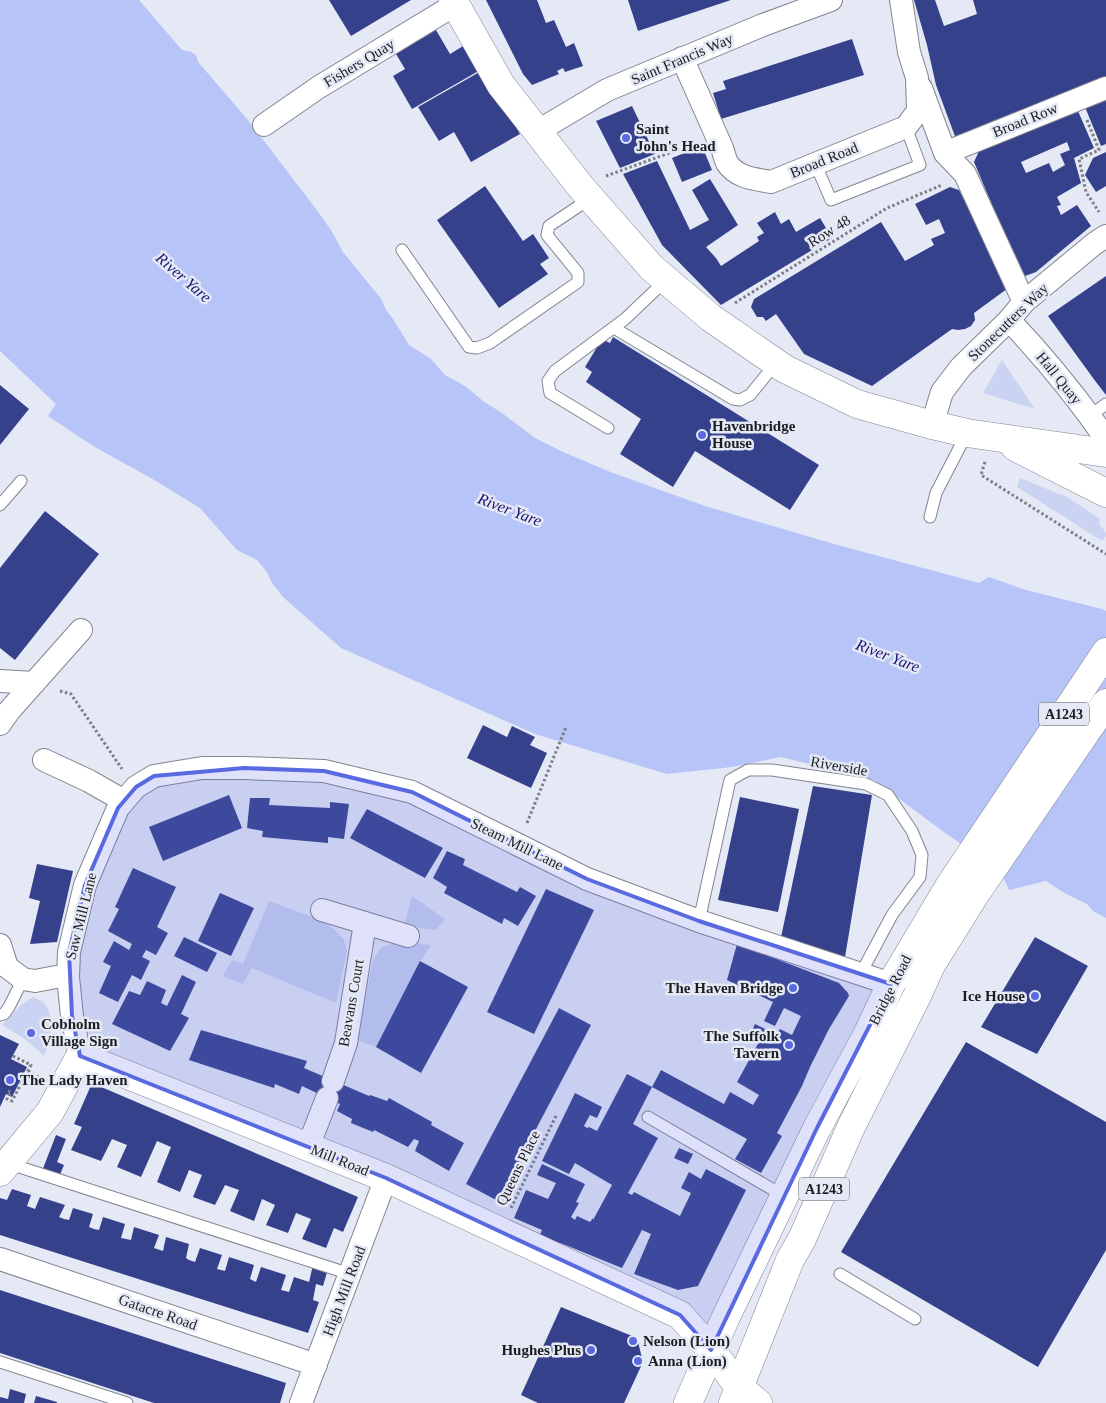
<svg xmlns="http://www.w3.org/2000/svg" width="1106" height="1403" font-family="'Times New Roman',serif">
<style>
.green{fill:#cad3f1}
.water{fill:#b6c4f8}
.building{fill:#36418c;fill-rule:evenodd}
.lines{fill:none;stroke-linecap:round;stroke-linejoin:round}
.lane-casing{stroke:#828590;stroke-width:13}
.street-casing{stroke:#828590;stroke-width:24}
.secondary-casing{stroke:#828590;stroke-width:29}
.primary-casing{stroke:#828590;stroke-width:29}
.path{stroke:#7b7e86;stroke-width:3;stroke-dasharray:2.5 2.5;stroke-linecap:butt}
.lane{stroke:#fff;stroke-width:11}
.street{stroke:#fff;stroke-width:22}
.secondary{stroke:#fff;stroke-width:28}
.primary{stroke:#fff;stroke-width:28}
.marked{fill:#596ae1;fill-opacity:0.2;stroke:#596ae1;stroke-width:4;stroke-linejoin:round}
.poi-dot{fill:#596ae1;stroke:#e5e9f5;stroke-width:2}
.labels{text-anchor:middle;stroke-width:5;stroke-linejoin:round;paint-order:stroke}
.shield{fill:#e5e9f5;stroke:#585a61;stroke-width:1}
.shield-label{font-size:14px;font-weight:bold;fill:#1b1d21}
.street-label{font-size:15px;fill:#1b1d21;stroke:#e5e9f5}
.poi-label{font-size:15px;font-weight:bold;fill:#1b1d21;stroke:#e5e9f5;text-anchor:start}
.water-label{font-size:16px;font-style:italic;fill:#191274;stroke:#e5e9f5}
</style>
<rect width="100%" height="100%" fill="#e5e9f5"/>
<path class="green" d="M1002,360l33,49 -52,-16z
M1020,478l49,20 31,21 -1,4 7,10v3l-4,5 -85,-54z
M412,896l33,23 -9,11 -32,-4z
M269,901l54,20 12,9 9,10 3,11 -11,52 -84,-35 -9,16 -20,-8 9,-16 11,4z
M397,941l34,4 -11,17 -44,85 -19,-7 16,-81 8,-11z
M33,997c4,2 8,3 11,6 12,13 6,38 0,53l-19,-17 -23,-14 19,-20z"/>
<path class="water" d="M0,0h139l43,50 9,2 5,3 2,7 50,58 68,89 15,21 12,22 39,48 4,10 7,9 16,26 21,13 15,17 20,11 18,15 19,12 33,25 28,14 50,21 92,33 129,38 145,39 10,-6 37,13 76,19 4,2v307l-13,-7 -6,-7 -21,-10 -20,-13 -37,9 -8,-18 -60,-42 -67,-50 -93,-23 -49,10 -65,7 -132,-40 -194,-86 -58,-51 -11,-14 -5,-11 -10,-12 -20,-10 -37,-42 -44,-27 -63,-35 -45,-30 8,-12 -56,-53z"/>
<path class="building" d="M329,0h82l-60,36z
M486,0h51l9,23 8,-3 12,27 8,-4 9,23 -18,6 -2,-4 -6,3 2,3 -27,11 -9,-11z
M628,0h103l-93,31z
M914,0h21l9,26 33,-12 -4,-14h133v79l-150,60 -20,-54 -9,-40z
M436,30l14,24 18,-11 14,26 -70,40 -19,-33 12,-7 -9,-15z
M852,39l12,36 -143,44 -8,-26 13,-4 -3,-8z
M483,70l37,64 -49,28 -17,-30 -15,9 -21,-34z
M1106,99v45l-5,2 -16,-39z
M632,106l23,48 -35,14 -24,-47z
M1078,111l16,37 -20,10 7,25 -24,14 4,8 -4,1 4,9 16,-10 14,21 -55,46 -11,4 -32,-69 -19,-45 5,-11zM1067,142l3,8 -10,4 5,11 -12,7 -4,-9 -23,10 -5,-11z
M702,146l10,24 -30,12 -10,-24z
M1106,152v34l-10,6 -11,-17 8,-17z
M657,161l33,69 19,-10 -17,-30 18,-11 28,46 -32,22 10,11 5,8 38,-25 -2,-4 7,-4 -7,-10 18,-11 6,12 8,-5 7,13 24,-14 12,20 -111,67 -59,-60 -39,-71z
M485,186l38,55 10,-7 16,24 -9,6 8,10 -49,34 -62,-88z
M950,187l9,3 27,53 25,43 -37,27 1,7 -4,6 -6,3 -7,1 -6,-1 -80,57 -68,-32 -28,-40 -10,7 -3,-4h-6l-6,-10 3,-8 127,-77 24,39 29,-16 -3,-6 14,-6 -6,-14 -13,6 -11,-21z
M1106,276v119l-13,-17 -45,-62z
M613,337l206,128 -29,45 -95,-59 -22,36 -53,-33 21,-35 -55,-37 6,-10 -7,-5 17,-28 8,4z
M0,385l29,24 -29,36z
M45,511l54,43 -84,106 -15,-12v-80z
M483,725l24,12 5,-11 23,11 -5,8 17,8 -16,35 -64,-30z
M813,786l59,9 -27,162 -65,-15z
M229,795l13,33 -79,33 -14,-34z
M740,797l59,12 -21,103 -60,-12z
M250,798h20l-1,7 61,3v-6l19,2 -5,35 -16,-2v6l-66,-6 1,-6 -16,-3z
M367,809l76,39 -18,30 -75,-40z
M447,851l18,8 -2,6 54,27 3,-5 16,9 -18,30 -14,-8 -2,6 -58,-31 3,-6 -14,-9z
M37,864l36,7 -16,71 -27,2 10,-43 -11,-3z
M133,868l43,19 -19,40 11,6 -12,22 -10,-5 -4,7 8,4 -9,19 -9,-5 -14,27 -19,-9 12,-27 -8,-4 11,-21 15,9 3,-6 -24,-13 11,-22 -4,-2z
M546,889l48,21 -60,124 -47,-22z
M220,893l34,15 -23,48 -33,-15z
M184,937l33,16 -10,19 -33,-16z
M1035,937l53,29 -51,88 -56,-27z
M737,944l102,39 9,10 1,3 -20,33 -19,38 -8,19 -25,47 5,3 -21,37 -26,-14 12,-20 -95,-52 9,-17 63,34 6,-12 23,13 6,-10 -22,-13 22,-40 -10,-5 6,-13 22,11 3,-6 12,6 9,-19 -17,-8 -9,18 -11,-5 9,-19 -46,-22z
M420,961l48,26 -47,86 -45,-26z
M182,975l14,7 -15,32 8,4 -19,33 -58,-27 17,-33 11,4 7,-14 19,9 -5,13 6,3z
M559,1008l32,17 -93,176 -32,-17z
M201,1030l106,31 -3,7 65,28 1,-1 17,6 2,-3 43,24 -1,3 33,18 -15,28 -34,-20 4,-10 -5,-2 -6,8 -34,-17 -1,2 -22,-9 1,-4 -15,-8 3,-7 -38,-18 -3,8 -24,-10 -1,4 -85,-28z
M0,1035l19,9 -8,15 16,8 -15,30 -6,-3 -6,13z
M966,1042l140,80v128l-68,117 -197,-115z
M627,1074l25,13 -19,37 25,14 -30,55 4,2 2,-3 46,24 11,-23 -10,-5 8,-16 12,7 5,-10 40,21 -48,96 -20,4 -44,-16 17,-40 -9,-4 -20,38 -59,-24 -24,-7 3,-7 -28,-12 12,-28 22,9 8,-16 -19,-8 5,-11 43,20 -9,18 3,1 -8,14 4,3 2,-4 13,6 3,-4v2l19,-35 -37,-22 -6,11 -27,-13 33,-68 27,14 -5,11 -7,-3 -6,11 3,2 2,-1 8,4z
M92,1083l266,114 -15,35 -9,-4 -8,20 -24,-9 9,-20 -15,-6 -8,20 -22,-8 9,-20 -13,-6 -8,22 -24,-10 9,-21 -14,-5 -10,20 -22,-8 9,-22 -13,-5 -9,22 -23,-10 14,-35 -14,-6 -16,36 -24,-10 10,-22 -15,-6 -11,22 -30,-11 11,-23 -8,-3z
M56,1135l10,4 -9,23 7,3 -5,12 -17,-6z
M679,1148l14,6 -5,10 -14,-6z
M12,1189l19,6 -4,11 8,3 5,-12 25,8 -6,12 5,2 5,1 4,-12 20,6 -4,13 5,2 5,1 4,-13 22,7 -4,14 10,2 3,-13 25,8 -5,13 9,3 3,-14 23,7 -3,14 3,2 6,2 5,-14 22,7 -5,14 8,2 4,-14 25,8 -4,14 6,3 5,-15 25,8 -5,15 8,2 5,-15 15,5 4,-17 15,4 -5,17 -7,-2 -3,16 6,2 -11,31 -308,-98v-37l7,2z
M0,1290l286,93 -6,20h-126l-154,-50z
M561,1307l76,31 6,24 -19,41h-86l-17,-8z
M10,1389l16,5 -2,9h-24v-6l8,2z
M36,1396l21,6v1h-23z"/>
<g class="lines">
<defs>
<path id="lane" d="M815,163l16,37 89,-35 -14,-38
M402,250l67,97 8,1 13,-5 88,-61v-9l-31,-38 2,-9 42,-28
M614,328l119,71 7,1 10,-5 26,-32
M1090,416l16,-12
M608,428l-58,-35 -2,-12 7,-10 70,-52 41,-39
M0,505l21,-24
M930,517l6,-24 31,-60
M699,921l31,-141 18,-10h24l94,14 22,11 24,36 10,24 -2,22 -28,38 -32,60
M0,1015l4,-1 5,-7 14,-28
M648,1117l136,79
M7,1163l343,111
M840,1274l75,45
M0,1362l127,41"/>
<path id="street" d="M682,58l40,90c2,5 3,11 5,15 10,15 28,16 44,19l135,-55 12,-16 -1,-33 -8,-26 -8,-52
M921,88l24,65 20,21 59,128
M264,125l55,-38 137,-83
M538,131l69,-41 156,-65 68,-25
M945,153l161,-65
M1009,320c35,37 68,77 97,119
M932,425l10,-33 19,-25 48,-47 15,-18 70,-58 12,-8
M0,681l34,2
M0,724l9,-13 72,-81
M44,760l45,21 35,20
M322,910l43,13
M0,945l7,22 16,12 12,2 21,-4h12
M80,1056l-8,-40 -4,-39 1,-25 16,-67 33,-77 18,-21 18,-11 48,-8h42l80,3 88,21 175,87 112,42 192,63
M333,1081l13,-38 19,-120 43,13
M308,1147l19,-49
M0,1259l316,106
M301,1403l85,-225"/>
<path id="secondary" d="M453,0l48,85 79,101 72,82 59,50 74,51 72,35 75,21 35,8 139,20
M1015,447l91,46
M0,1172l50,-60 30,-56 306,122 294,137 31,35 28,37 19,16"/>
<path id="primary" d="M688,1403l37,-84 92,-191 50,-93 24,-51 59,-99 156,-233
M733,1403l57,-143 12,-21 49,-112 66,-131 14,-31 43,-69 132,-193"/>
</defs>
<use href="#lane" class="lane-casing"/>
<use href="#street" class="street-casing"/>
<use href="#secondary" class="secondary-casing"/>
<use href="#primary" class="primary-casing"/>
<path class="path" d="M1087,120l12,30 -20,9 7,33 13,20
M606,176l88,-32
M735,303l152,-95 55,-23
M985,462l-4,13 125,79
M60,691l11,3 51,75
M527,823l39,-96
M28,1071l10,6
M8,1091l3,1 -4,7 5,2 19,-36 -18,-9
M511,1208l46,-94"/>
<use href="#lane" class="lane"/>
<use href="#street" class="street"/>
<use href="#secondary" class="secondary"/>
<use href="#primary" class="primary"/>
</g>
<path class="marked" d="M244,768l80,3 88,21 175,87 112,42 192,63 -74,144 -106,222 -31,-35 -181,-84 -113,-53 -306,-122 -8,-40 -3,-64 16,-67 33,-77 18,-21 18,-11z"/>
<g class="poi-dot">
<circle cx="626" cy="138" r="5"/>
<circle cx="702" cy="435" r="5"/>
<circle cx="793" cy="988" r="5"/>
<circle cx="1035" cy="996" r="5"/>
<circle cx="31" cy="1033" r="5"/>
<circle cx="789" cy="1045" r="5"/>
<circle cx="10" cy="1080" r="5"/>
<circle cx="633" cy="1341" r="5"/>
<circle cx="591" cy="1350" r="5"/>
<circle cx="638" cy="1361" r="5"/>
</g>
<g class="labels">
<g class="shield">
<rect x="1039" y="702.5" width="50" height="23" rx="4"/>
<rect x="799" y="1177.5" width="50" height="23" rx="4"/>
</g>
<g class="shield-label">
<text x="1064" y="719">A1243</text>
<text x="824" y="1194">A1243</text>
</g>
<g class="street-label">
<text transform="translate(682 59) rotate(-23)" y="5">Saint Francis Way</text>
<text transform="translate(359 63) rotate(-31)" y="5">Fishers Quay</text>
<text transform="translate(1025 120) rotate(-22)" y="5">Broad Row</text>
<text transform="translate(824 160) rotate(-22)" y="5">Broad Road</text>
<text transform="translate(829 231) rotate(-32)" y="5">Row 48</text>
<text transform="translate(1008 322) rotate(-44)" y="5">Stonecutters Way</text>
<text transform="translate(1059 378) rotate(51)" y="5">Hall Quay</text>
<text transform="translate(839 766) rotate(10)" y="5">Riverside</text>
<text transform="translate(517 844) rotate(26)" y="5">Steam Mill Lane</text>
<text transform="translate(81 916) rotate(-76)" y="5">Saw Mill Lane</text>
<text transform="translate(890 990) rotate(-63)" y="5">Bridge Road</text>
<text transform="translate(351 1003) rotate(-80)" y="5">Beavans Court</text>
<text transform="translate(340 1160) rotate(22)" y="5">Mill Road</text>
<text transform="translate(518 1168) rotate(-64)" y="5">Queens Place</text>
<text transform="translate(344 1291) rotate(-69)" y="5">High Mill Road</text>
<text transform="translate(158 1312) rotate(19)" y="5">Gatacre Road</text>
</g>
<g class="poi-label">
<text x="636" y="134">Saint<tspan x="636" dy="17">John's Head</tspan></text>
<text x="712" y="431">Havenbridge<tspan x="712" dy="17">House</tspan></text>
<text x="783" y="993" text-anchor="end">The Haven Bridge</text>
<text x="1025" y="1001" text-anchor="end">Ice House</text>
<text x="41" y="1029">Cobholm<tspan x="41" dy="17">Village Sign</tspan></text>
<text x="779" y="1041" text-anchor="end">The Suffolk<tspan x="779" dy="17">Tavern</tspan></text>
<text x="20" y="1085">The Lady Haven</text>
<text x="643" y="1346">Nelson (Lion)</text>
<text x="581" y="1355" text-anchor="end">Hughes Plus</text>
<text x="648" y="1366">Anna (Lion)</text>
</g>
<g class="water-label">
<text transform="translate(184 277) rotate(41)" y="6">River Yare</text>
<text transform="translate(510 509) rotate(21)" y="6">River Yare</text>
<text transform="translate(888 655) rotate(21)" y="6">River Yare</text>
</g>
</g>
</svg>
